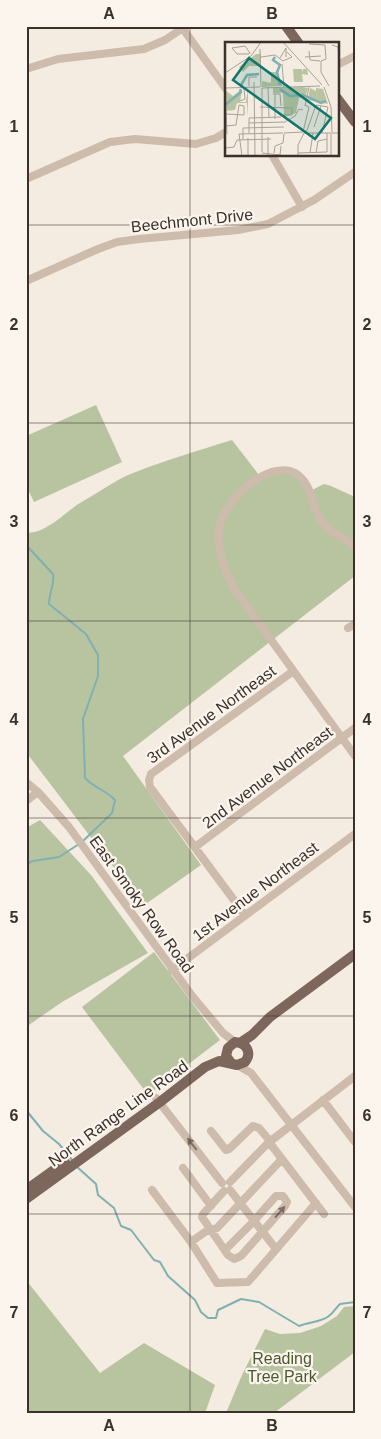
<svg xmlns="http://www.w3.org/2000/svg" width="381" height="1439" font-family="Helvetica,sans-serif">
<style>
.green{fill:#b8c4a0}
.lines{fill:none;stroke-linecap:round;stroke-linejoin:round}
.stream{stroke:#7fb0b2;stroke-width:2}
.minor{stroke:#cdbbac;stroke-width:8}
.major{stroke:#7d675c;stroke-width:10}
.oneway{fill:#7d6f65}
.grid{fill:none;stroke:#3b302b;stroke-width:1;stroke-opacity:0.55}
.labels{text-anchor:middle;stroke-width:4.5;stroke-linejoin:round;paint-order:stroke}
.street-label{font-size:16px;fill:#3b302b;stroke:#fbf5ee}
.park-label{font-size:16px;fill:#4a5a2e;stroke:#fbf5ee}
.inset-river{fill:none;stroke:#7fb0b2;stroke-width:2.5}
.inset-road{fill:none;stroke:#aaa098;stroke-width:1}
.view{fill:#0f766e;fill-opacity:0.15;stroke:#0f766e;stroke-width:2.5}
.inset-edge{fill:none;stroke:#3b302b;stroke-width:2.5}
.neatline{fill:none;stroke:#3b302b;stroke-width:2}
.grid-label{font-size:16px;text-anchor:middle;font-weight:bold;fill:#3b302b}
</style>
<rect width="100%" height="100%" fill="#f4ebe1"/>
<path class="green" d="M96,405l26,57 -88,40 -8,-17v-49z
M232,440l27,35 35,-5 18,20 12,-6 7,2 24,11v79l-232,180 78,109 -58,41 -117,-154v-219c23,0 40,-23 59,-33 14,-8 28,-18 43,-25 34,-14 69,-24 104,-35z
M40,820l51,55 57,78 -86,49 -36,25v-199z
M154,952l66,88 -72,55 -66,-88z
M26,1280l74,93 44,-30 71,42 -10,28h-179z
M355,1306v46l-81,61h-48l16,-38 23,-46 15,5 20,-1 21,-7 16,-10 7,-9z"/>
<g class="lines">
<path class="stream" d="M26,545l27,29c2,10 -4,19 -4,30l37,30 12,21v21l-15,43 2,59c9,10 21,12 30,22l-3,13 -29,28
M26,864l7,-3 26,-4 20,-13
M26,1110l17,21 16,13 13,16
M76,1166l20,18 2,11 16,13 7,18 10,4 23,30 6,2 8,14 27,24 6,12 7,6h8l2,-8 23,-11 18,3 40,24c9,-4 23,-4 30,-10 4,-3 7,-8 11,-12l15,-2"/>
<path class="minor" d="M181,26l45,63
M337,65l18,-9
M26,69l32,-10 86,-10 21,-9 21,-14
M272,155l30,52
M26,179l84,-37 25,-3 61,5 20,-6 10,-6
M26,281l72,-32 19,-7 22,-3 99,-9 30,-6 46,-24 41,-28
M355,547c-12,-12 -27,-13 -35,-28 -9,-15 -8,-36 -25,-46 -26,-14 -70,27 -75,52 -5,23 4,45 15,65l120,166
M348,628l7,-4
M26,782l12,10 31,35 124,170 30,36 12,9
M26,801l12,-9
M195,847l160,-119
M245,915l-95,-128 -1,-7 2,-6 141,-102
M172,970l183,-136
M237,1065l14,8 104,134
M156,1098l66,85
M323,1100l32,42
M211,1131l15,19 3,-1 24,-23 6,2 11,13
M269,1142l55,72
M183,1168l28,38
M230,1182l38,-39 87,-67
M152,1190l39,52 26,41 31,-1 68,-79
M230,1190l46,59
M224,1191l-21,23 -1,3 2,3 24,35 6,4 7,-3 44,-50 2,-4 -4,-6h-7l-25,28 -26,26
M191,1242l14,-10 12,-4 65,-69"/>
<path class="major" d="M286,26l13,18
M337,98l18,24
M240,1043l12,-8 18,-18 85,-63
M26,1190l39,-28
M26,1199l134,-97 45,-35 14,-6 18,4 8,-3c7,-9 2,-19 -10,-20l-7,6 -2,8 5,7"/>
</g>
<defs><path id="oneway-solid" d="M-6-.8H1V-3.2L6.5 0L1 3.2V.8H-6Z" transform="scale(1.25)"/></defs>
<g class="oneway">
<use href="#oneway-solid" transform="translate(192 1144) rotate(-128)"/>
<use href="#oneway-solid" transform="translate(280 1212) rotate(-49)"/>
</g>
<path class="grid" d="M190,26v1387M26,225h329M26,423h329M26,621h329M26,818h329M26,1016h329M26,1214h329"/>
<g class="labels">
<g class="street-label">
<text transform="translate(192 220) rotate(-6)" y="6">Beechmont Drive</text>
<text transform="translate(211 714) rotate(-36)" y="6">3rd Avenue Northeast</text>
<text transform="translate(267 777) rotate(-37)" y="6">2nd Avenue Northeast</text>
<text transform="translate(255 891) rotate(-37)" y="6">1st Avenue Northeast</text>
<text transform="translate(142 904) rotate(54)" y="6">East Smoky Row Road</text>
<text transform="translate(118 1113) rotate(-36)" y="6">North Range Line Road</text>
</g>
<g class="park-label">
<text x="282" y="1364">Reading<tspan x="282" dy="18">Tree Park</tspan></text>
</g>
</g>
<g transform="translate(225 42)">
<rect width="114" height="114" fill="#f4ebe1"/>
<path d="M31,12h5v12h-12l-6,6 -4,-5zM56,22l-3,10 5,12 -21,1v-6l9,2v-8l-3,-3h8zM68,27h9l1,4v-4h4l1,6 -6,-1 1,8h-9zM78,45l5,1 -3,9 -6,1 -3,15 -12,4 -1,-24h-10v-5zM23,46v30l-1,-15h-10l-2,7 -10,1 1,-20 7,5 9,-7 -2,13h6zM85,46l6,3v-3l7,1 5,15 -20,-4z" fill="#b8c4a0"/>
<path class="inset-river" d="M50,15l-2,3 7,5 -3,7 3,13M16,43l6,-10 12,-1M55,47l10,7 13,-1 18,8 5,-2M0,63l16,-13 -1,-3"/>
<path class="inset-road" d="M58,0l39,43M84,2l16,1 1,14 -5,2M107,3l6,2 1,10M20,4l5,7 -2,1h-11l-5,-6zM35,7l1,38M84,9l1,9 10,1M36,15l14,-2 8,6 9,-4 -5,-5M80,15l16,-1M55,16l6,-10v9M96,19v11l8,14M57,22l2,23M0,31l26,-17 10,-14M29,40l1,74M24,44v-9h8M43,45l1,30M99,45l7,20 1,25M0,46l35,-1M37,46l58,-2M37,46v64M48,52h7l1,12M50,52v25M15,59l5,-2 -1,-11M80,64l4,-19M35,65l32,1v7h-8M1,69l1,23M1,72l18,1v-9l-5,-1M24,81l36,-1 10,-6 4,-7 4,1M1,84l10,-1 3,-20M89,85l7,-21M78,90l6,-25 -4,-2M24,91v-15l32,-1M59,91l19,-1M79,91h34M81,91l10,-28 12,2 -6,26M14,92l3,22M14,92l44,-1M106,92v22M43,95v19M23,96v18M18,97v-11l41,-1M0,106l9,-1 3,-7 34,-1M37,111l18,2 1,-9M49,111l1,-7 8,-3 1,-9M73,111l29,-1v-19M85,111l3,-20M91,111l2,-12 9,-2M73,114v-11l6,-12"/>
<path class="view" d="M24,16l82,60 -16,21 -82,-59z"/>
<rect width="114" height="114" class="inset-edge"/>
</g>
<rect width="381" height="1439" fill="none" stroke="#fbf5ee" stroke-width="55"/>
<rect x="28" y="28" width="326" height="1384" class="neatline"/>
<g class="grid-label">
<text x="109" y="19">A</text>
<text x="272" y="19">B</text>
<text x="14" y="132">1</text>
<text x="367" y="132">1</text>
<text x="14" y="330">2</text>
<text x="367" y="330">2</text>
<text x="14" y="527">3</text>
<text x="367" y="527">3</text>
<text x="14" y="725">4</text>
<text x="367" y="725">4</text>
<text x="14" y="923">5</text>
<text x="367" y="923">5</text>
<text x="14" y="1121">6</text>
<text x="367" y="1121">6</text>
<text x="14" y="1318">7</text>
<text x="367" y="1318">7</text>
<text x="109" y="1431">A</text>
<text x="272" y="1431">B</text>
</g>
</svg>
